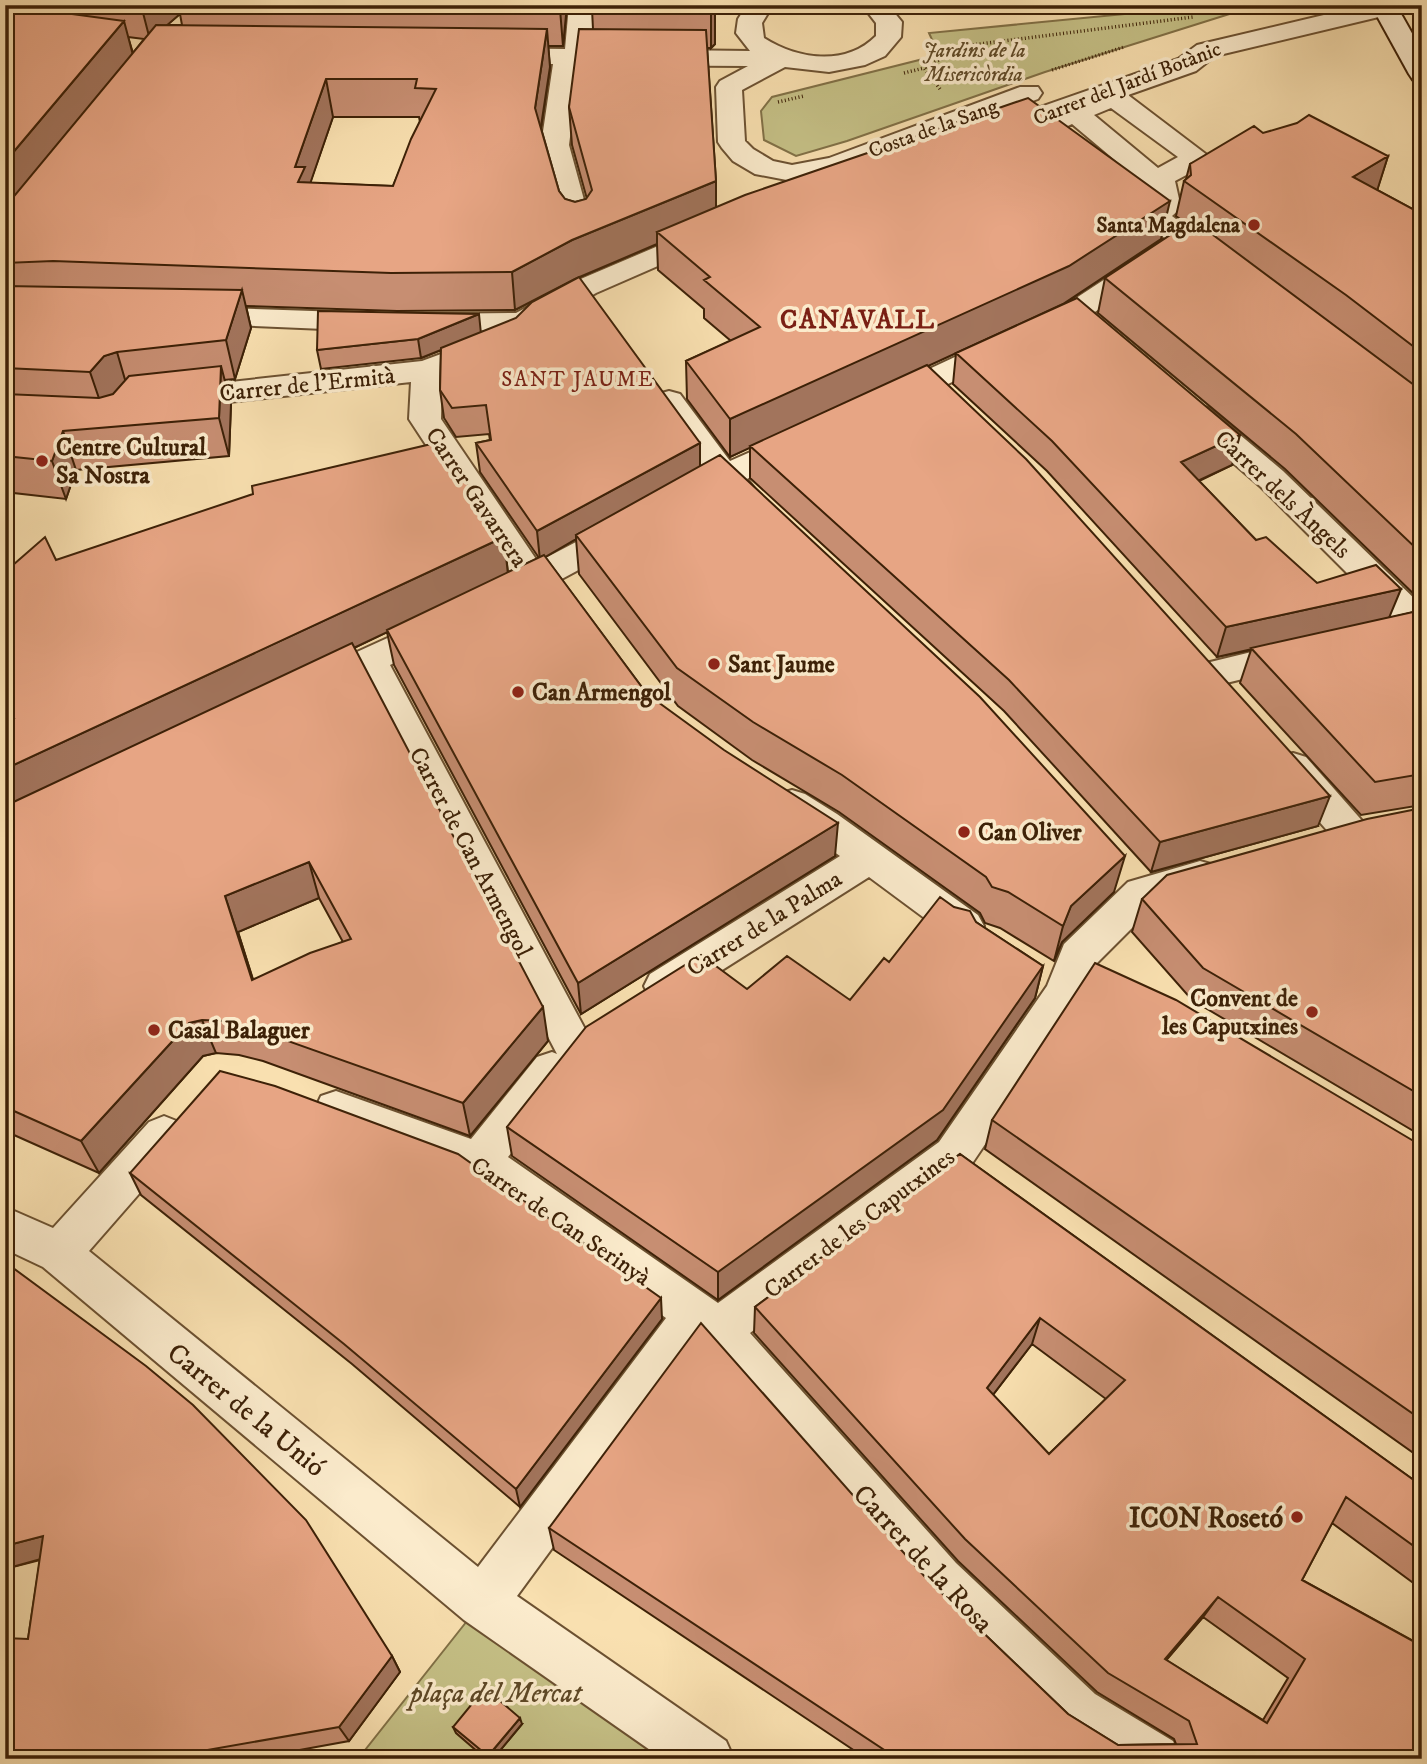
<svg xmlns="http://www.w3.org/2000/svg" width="1427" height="1764" font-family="'IM FELL DW Pica',serif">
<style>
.green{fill:#c5c086;stroke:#817046;stroke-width:2}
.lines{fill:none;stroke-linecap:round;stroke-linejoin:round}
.street-casing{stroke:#6c5131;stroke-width:4}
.secondary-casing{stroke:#3d2107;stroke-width:4}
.path{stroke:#3d2107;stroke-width:3.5;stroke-dasharray:1 2.5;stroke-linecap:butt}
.street{fill:#fbebcc;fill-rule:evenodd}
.secondary{fill:#fbebcc;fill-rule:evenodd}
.wall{fill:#c78e72;stroke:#3d2107;stroke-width:2;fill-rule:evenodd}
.shaded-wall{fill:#a2745c;stroke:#3d2107;stroke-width:2}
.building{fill:#e7a584;stroke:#3d2107;stroke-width:2;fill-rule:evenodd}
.poi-dot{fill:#8f2418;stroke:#fbebcc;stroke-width:2.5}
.labels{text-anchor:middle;stroke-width:7;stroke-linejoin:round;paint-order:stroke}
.far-park-label{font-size:21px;font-style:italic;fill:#5f4927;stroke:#fbebcc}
.far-street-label{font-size:21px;fill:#3d2107;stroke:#fbebcc}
.far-poi-label{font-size:21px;font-weight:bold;fill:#3d2107;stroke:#fbebcc;text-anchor:end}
.far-neighbourhood-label{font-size:21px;letter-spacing:2px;fill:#7a1f14;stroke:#fbebcc}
.street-label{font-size:24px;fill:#3d2107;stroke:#fbebcc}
.poi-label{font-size:24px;font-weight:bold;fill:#3d2107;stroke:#fbebcc;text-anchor:start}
.far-district-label{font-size:26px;font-weight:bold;letter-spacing:2px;fill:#7a1f14;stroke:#fbebcc}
.near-street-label{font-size:28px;fill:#3d2107;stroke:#fbebcc}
.near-poi-label{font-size:28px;font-weight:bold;fill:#3d2107;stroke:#fbebcc;text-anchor:end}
.near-park-label{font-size:28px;font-style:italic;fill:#5f4927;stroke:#fbebcc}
</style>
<rect width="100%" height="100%" fill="#f9e0b0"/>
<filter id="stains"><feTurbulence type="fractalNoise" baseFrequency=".00286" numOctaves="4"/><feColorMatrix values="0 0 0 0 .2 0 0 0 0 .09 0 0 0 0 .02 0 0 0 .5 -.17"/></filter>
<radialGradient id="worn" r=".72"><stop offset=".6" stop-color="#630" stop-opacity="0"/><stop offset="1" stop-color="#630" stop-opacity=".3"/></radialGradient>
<path class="green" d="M1218,5h40l-213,67 -198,69 -51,15 -32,-16 -3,-29 11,-14 167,-42 -10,-22z
M482,1602l226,157h-350z"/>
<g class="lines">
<defs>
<path id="street" d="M569,5h25l-3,44 159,2 -14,-18 2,-14 9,-14h26l-11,18 2,15c33,21 81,29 112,-2v-13l-14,-18h26l14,17 -1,15 -16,19 -20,9 -36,7 -44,-5 -43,23 3,51 8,8 20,12 19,4 37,-7 191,-71h18l4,6 -4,6 -193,72 -53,10 -37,-7 -22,-13 -11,-13 -4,-6 -2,-55 4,-6 28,-15 -169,-1 -10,80 23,84 -4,6 -10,3 -10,-3 -4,-6 -23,-84 12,-81h-57l-9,-3 -4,-5 4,-5 9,-3 69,1z
M1366,5h45l-3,5 -193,46 -19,15 -68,24 83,63 -4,6 -32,17 6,27 -9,8 54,41 4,6 -4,6 -10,3 -10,-3 -183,-137 -24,7 -10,-2 -3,-6 3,-6 189,-66 19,-14zM1111,108l67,49 -20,11 -64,-53zM1072,124l75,63 -3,9 -89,-64z
M705,226l10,3 4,6 -4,6 -119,52 -63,36 -105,3 -11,-2 -4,-7 4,-7 11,-2 88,-1 60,-32z
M1147,255l10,3 4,6 -4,6 -71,48 -184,88 -11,3 -11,-3 -5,-7 5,-7 184,-86 73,-48z
M197,307l174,6 11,2 4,7 -4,7 -11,2 -185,-8 -4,-7 4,-7z
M490,336l11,2 4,7 -4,7 -59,23 -1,44 97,143 74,-39 12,-3 12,3 5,8 -5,8 -117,63 -12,3 -12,-3 -5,-9 5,-9 17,-8 -103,-157 2,-37 -236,26 -11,-3 -5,-7 5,-7 11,-3 247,-27z
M669,391l11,3 50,67 68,-30 11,3 5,7 -5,7 -62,31 11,14 -5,8c-14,4 -21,1 -31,-9l-33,14 -12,-3 -4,-8 4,-8 28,-13 -52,-73 5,-7z
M1197,405l11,3 75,63 139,135v33l-12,-3 -149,-149 -75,-65 -5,-7 5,-7z
M438,615l12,3 5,9 -5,9 -60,29 203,379 -6,12 -14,5 -5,-1 5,10 -6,13 -59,74 210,146 221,-161 108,-156 17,-42 64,-62 72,-21 14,4 5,11 -5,11 -59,18 -60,60 -16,40 -110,163 -219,165 206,230 139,131 78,47 8,18h-75l-47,-29 -137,-133 -221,-252 -184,251 209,145 8,18h-71l-199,-139 -421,-353 -38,-18v-42l48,21 96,-106 15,-6 15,6 6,13 -6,13 -90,103 389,316 188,-249 -202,-144 -143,-52 -6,-13 6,-13 15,-5 135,48 66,-82 15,-5 5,2 -195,-376 -47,21 -13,-4 -5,-9 5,-9z
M1296,641l12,4 5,9 -5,9 -98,24 -12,-4 -6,-9 6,-9z
M1293,753l13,4 59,67 6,10 -6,10 -13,5 -13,-5 -59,-67 -5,-10 5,-10z
M792,790l13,4 32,20 141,101 6,11 -6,11 -14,5 -14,-5 -81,-60 -191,121 -14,5 -14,-5 -6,-12 6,-12 190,-118 -61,-42 -6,-10 6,-10z"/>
<path id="secondary" d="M1371,5h25l26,46v31l-9,-2 -4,-6z"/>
</defs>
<use href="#street" class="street-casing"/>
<use href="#secondary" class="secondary-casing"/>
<path class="path" d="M1052,70l72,-23
M904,73l20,-5
M940,89l-16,-21 19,-10 5,-10 245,-31
M778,102l26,-6"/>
<use href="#street" class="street"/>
<use href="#secondary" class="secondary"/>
</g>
<path class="wall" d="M5,5h562l-4,41h-15l2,21 -9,61 18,63 6,8 10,3 12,-3 -15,-54 -3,-38 24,-78 -1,-20 123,-2v37l-4,4h-4l9,133v27l445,31 -98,65 -136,62 391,460 -167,46 -147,-161 -254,-233v-31l-20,10 -43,-58 -1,-38 45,-20 -27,-23v-9l-46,-39 -1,-26 -82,35 -60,31 -118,1 -151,-5 5,22 -16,51 -10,1 6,24 -2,52 -153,14 -10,29 -61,-7zM180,14l2,11h-15zM128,37l16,2 -11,14zM333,117h86l1,5 -27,64 -83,-3z
M1123,5h104l-95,9z
M1263,133l125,23 -11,34 45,24v388l-137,-133 -187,-156 7,-35 82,-54 -11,-8 8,-35 2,-2 4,-15z
M481,332l219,111v23l414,426 -52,50 -8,19 -54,-33 -15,-5 -5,-10 -141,-101 -87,-52 -74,-54 -99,-132 -3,-35 -31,18 102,137 188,162 -254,158 -187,-349 -7,-33 -33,16 194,393 -78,95 -207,-75 -24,-6 -23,-2 -13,3 -104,117 -94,-42v-409l5,-2 -5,-7v-141l51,-12 448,-23 4,35 31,-14 -59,-86 -4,-29 14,-3 -1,-6 -33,3 -12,-19 -4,-28 1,-40 -20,8 -100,11 -4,-19zM319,898l24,44 -90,38 -15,-48z
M956,353l276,112 -33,16 57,59 61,43 72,35 33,-8v195l-61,10 -121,-132 11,-33 -34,7 -170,-186 -94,-87z
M1422,808v328l-230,-136 -60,-68 10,-33z
M976,922l67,44 -8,32 -98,142 -219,160 -206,-144 -5,-29 240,-138 103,11 39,-38z
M992,1120l430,26v313l-437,-310z
M960,1154l462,332v273h-555l-313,-209 -5,-22 377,50 142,136 50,31 58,-1 -2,-5 -77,-47 -139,-131 -204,-228 1,-26zM1032,1344l74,55 -57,55 -56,-59zM1332,1523l84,62 -1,57 -113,-62zM1203,1617l85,61 -25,42 -97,-60z
M130,1173l532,146 -142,188 -168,-143 -211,-169z
M5,1262l387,394 8,16 -51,69 -99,18h-245l23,-120 12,-79 -35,9z
M522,1724l-29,35h-7l-30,-26 -3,-6z"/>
<path class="shaded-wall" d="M141,5h37l2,9 -30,26z
M561,5h6l-4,41 -3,-37z
M715,7v37l-4,4v-38z
M124,21l10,38 -129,157v-54z
M547,29l3,38 -12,79 -3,-38z
M326,79l7,38 -24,70 3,18 -14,-24 -3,-14z
M1388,156l-11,35 -24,-14z
M716,181v38l-59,13v12l-82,35 -60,31 -3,-38 60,-32z
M1170,201l-9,38 -98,65 -333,153v-38z
M242,290l9,38 -16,51 -9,-39z
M479,314l2,20 -60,24 -3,-19z
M117,352l11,38 -25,20 -13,-38 14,-16z
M221,366l10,38 -2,52 -10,-38z
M63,431l13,39 -10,29 -14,-38z
M1240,435l-8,30 -58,27 7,-30z
M700,443v28l-124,64v4l-36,21 -3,-29z
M504,537l4,38 -503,238v-44z
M1401,589l-12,29 -172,39 9,-30z
M1330,796l-12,30 -167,46 9,-30z
M838,823l-3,33 -254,158 -3,-31z
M1125,856l-11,36 -52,50 -8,19 9,-35 8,-20z
M309,862l10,36 -81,34 26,82 -39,-118z
M1043,966l-8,32 -98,142 -219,160v-28z
M543,1007l5,34 -78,95 -7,-33z
M202,1020l14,33 -13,3 -104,117 -18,-32 108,-118z
M661,1298l1,21 -142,188 -4,-18z
M1040,1318l-8,26 -53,69 8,-25z
M43,1536l16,18 -54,15v-23z
M1218,1597l-15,20 -52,61 14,-19z
M392,1656l8,16 -51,69 -10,-14z
M520,1718l2,6 -29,35h-4l-1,-3z"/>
<path class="building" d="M5,5l119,16 -119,141z
M207,5h354l-1,4z
M592,5h122l1,2 -4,3 -119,-1z
M156,25l391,4 -12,79 24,83 6,8 10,3 11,-3 6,-9 -23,-83 10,-78 127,1 10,151 -144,59 -60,32 -121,1 -338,-12 -48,2v-56zM326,79h91l-2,9 21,1 -25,50 -18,47 -95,-4 7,-15h-10z
M1028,98l142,103 -101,65 -339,153 -44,-58 74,-34 -56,-47 6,-3 -53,-45 88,-37z
M1309,115l79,41 -35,21 69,37v139l-76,-58 -162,-114 7,-6 -1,-11 64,-38 9,7 34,-10z
M1193,220l229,171v163l-126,-120 -191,-156z
M579,277l121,166 -163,88 -61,-88 15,-3 -5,-35 -34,3 -12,-18 1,-42 75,-30 16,-16z
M5,286l237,4 -16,50 -109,12 -13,4 -14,16 -85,-4z
M1077,298l163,137 -59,27 75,78 10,-3 51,46 59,-18 25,24 -175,38 -174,-186 -96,-88z
M318,311l161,3 -61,25 -101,11z
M927,365l99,94 304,337 -170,46 -151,-162 -259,-234z
M221,366l-2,52 -156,13 -11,30 -47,-5v-62l94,4 14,-4 16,-18z
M440,442l64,95 -499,232v-47l9,-4 -9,-14v-132l40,-35 11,23 197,-66 -1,-8z
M720,455l260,242 145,159 -54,50 -8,20 -55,-34 -16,-5 -6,-10 -144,-102 -89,-53 -76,-54 -101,-133z
M544,555l103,139 77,56 114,73 -260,160 -191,-353z
M1422,610v164l-47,8 -124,-134z
M352,643l191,364 -80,96 -212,-75 -25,-7 -24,-1 -13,3 -108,118 -76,-34v-301zM309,862l42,77 -41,14 -58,27 -27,-84z
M1422,808v288l-219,-128 -61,-69 25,-24 200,-56z
M940,897l14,10 16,4 6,11 67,44 -100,144 -225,162 -211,-145 79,-100 115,-72 46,34 40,-33 63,44 34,-42 5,4z
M1095,963l81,37 246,146v274l-430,-300z
M220,1071l55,15 183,68 203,144 -145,191 -172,-145 -214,-171z
M960,1154l462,332v66l-76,-55 -44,83 120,66v113h-524l-349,-231 152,-205 225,255 142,136 50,31 79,-1 -8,-23 -81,-48 -143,-134 -210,-232zM1040,1318l85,62 -76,74 -62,-66zM1218,1597l87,62 -38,64 -102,-64z
M5,1262l141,104 47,39 113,115 86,136 -53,71 -183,32h-151v-121l23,1 15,-103 -38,10z
M485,1688l35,30 -32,38 -35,-29z"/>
<g class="poi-dot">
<circle cx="1254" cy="225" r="7"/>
<circle cx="42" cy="461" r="7"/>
<circle cx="714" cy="664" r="7"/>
<circle cx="518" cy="692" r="7"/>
<circle cx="964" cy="832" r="7"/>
<circle cx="1312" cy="1012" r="7"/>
<circle cx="154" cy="1030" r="7"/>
<circle cx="1297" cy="1517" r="7"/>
</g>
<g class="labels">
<g class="far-park-label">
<text x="974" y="57">Jardins de la<tspan x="974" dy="24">Misericòrdia</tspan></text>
</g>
<g class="far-street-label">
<text transform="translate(1127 83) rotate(-21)" y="7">Carrer del Jardí Botànic</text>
<text transform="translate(933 128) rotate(-20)" y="7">Costa de la Sang</text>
</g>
<g class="far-poi-label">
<text x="1240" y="232">Santa Magdalena</text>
</g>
<g class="far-neighbourhood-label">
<text x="578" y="386">SANT JAUME</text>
</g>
<g class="street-label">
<text transform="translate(307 384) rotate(-6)" y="8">Carrer de l'Ermità</text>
<text transform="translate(1283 494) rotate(43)" y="8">Carrer dels Àngels</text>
<text transform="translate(477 497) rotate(56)" y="8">Carrer Gavarrera</text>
<text transform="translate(471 852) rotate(62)" y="8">Carrer de Can Armengol</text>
<text transform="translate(764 923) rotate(-32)" y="8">Carrer de la Palma</text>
<text transform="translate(561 1221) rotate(34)" y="8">Carrer de Can Serinyà</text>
<text transform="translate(859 1223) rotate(-37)" y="8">Carrer de les Caputxines</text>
</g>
<g class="poi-label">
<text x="56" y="455">Centre Cultural<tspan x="56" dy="28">Sa Nostra</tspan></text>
<text x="728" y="672">Sant Jaume</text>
<text x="532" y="700">Can Armengol</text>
<text x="978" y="840">Can Oliver</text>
<text x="1298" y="1006" text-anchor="end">Convent de<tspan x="1298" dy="28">les Caputxines</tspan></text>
<text x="168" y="1038">Casal Balaguer</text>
</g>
<g class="far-district-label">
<text x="858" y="328">CANAVALL</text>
</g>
<g class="near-street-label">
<text transform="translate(247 1409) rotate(39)" y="10">Carrer de la Unió</text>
<text transform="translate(924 1558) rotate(47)" y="10">Carrer de la Rosa</text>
</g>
<g class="near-poi-label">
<text x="1283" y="1527">ICON Rosetó</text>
</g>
<g class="near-park-label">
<text x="496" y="1702">plaça del Mercat</text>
</g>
</g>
<rect width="1427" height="1764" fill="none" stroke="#f9e0b0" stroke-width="28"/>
<rect x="7" y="7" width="1413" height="1750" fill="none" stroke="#3d2107" stroke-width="3.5"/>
<rect x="14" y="14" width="1399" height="1736" fill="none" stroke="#3d2107" stroke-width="2"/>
<rect width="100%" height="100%" filter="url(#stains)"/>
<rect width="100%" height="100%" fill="url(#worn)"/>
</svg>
